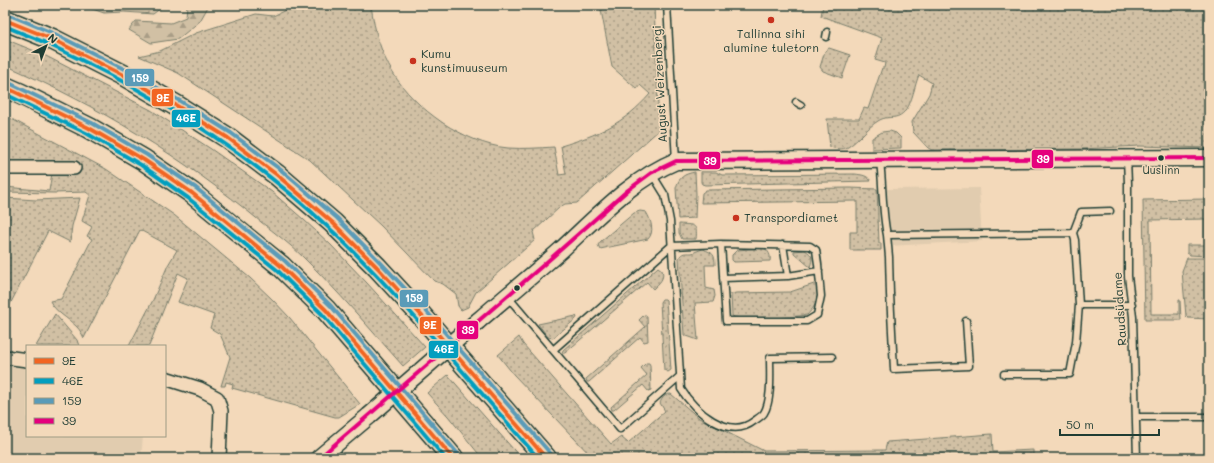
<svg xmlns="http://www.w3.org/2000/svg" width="1214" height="463" font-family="Mali,sans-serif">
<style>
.built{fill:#e1ccaf}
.grass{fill:url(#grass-dots);stroke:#787e6c}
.forest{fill:url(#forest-firs);stroke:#787e6c}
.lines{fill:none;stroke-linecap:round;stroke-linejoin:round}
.service-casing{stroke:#1f3d34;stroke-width:9}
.minor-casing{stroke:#1f3d34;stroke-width:16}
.tertiary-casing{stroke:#1f3d34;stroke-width:19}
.primary-casing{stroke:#1f3d34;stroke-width:23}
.service{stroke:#f3d9ba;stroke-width:6}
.minor{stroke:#f3d9ba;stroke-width:13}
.tertiary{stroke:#f3d9ba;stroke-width:16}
.primary{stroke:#f3d9ba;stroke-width:20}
.tertiary-bridge-casing{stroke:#1f3d34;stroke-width:19;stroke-linecap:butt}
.tertiary-bridge{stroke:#f3d9ba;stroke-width:16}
.bus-1-casing{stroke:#f3d9ba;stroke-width:7}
.bus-2-casing{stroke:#f3d9ba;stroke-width:7}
.bus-3-casing{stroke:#f3d9ba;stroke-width:7}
.bus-4-casing{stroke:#f3d9ba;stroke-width:7}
.bus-1{stroke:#f26522;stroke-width:4}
.bus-2{stroke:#039ebf;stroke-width:4}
.bus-3{stroke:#5a9bb8;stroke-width:4}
.bus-4{stroke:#e5007d;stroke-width:4}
.poi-dot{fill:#c8321e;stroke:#f3d9ba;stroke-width:1.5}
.bus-dot{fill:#1f3d34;stroke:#f3d9ba;stroke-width:1.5}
.labels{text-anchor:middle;stroke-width:3;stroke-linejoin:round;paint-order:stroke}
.bus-label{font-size:11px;fill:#1f3d34;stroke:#f3d9ba}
.poi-label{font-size:12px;fill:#1f3d34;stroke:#f3d9ba;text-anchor:start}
.street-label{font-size:12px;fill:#1f3d34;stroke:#f3d9ba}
.line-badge{stroke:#f3d9ba;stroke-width:1.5}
.badge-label{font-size:11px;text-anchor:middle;font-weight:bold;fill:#fff}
</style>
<defs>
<pattern id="grass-dots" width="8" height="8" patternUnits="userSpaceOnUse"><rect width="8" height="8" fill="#d1c0a4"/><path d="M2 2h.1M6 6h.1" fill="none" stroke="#a99d86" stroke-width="1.8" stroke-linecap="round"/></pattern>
<pattern id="forest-firs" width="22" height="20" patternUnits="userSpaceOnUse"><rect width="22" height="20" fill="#d1c0a4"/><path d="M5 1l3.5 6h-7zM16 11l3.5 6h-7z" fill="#a99d86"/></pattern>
</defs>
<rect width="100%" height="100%" fill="#f3d9ba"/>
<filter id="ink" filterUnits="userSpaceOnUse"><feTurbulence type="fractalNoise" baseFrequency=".025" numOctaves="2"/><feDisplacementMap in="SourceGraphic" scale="8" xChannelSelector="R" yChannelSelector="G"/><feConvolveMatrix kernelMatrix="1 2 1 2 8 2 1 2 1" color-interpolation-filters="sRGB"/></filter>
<g filter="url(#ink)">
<path class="built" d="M979,188l3,53 -94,5 -1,-57z
M10,365l17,3v68h116l-2,22h-136v-92z"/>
<path class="grass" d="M296,5h75c7,54 27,87 72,118 19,12 42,23 65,25 15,1 31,0 46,-1l5,28 7,-1 -5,-28c36,-11 63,-22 89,-52l-10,-9 -3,4 -25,-22 -12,-62h54l5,125 -82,73 -12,1 -5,3 -27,25 2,8 -59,52 -8,15 -7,3 -3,-4 -2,-12 -13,-10 -9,-3 -53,-55 -71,-66 -132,-87 -39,-17 21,-5 36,-18 60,-19 17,2z
M823,5h386v143l-69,-2 -59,3 -149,1 -4,-2 -15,-16 -1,-10 17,-28 3,-11 -13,-8c-4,9 -7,28 -13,35 -10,12 -17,4 -28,11 -10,6 -20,20 -30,26 -6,3 -12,2 -18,0l-3,-28h32l5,-11 4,1 14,-41h2l1,-5 -10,-3 7,-22 -61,-22z
M5,39l37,15 109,56 60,39 61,43 31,27 28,26 36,38 58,64 -22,19c-33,-37 -65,-75 -100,-109 -13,-13 -28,-24 -42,-35 -77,-64 -164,-117 -256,-157z
M829,48l21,7 -8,23 -19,-7 -3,-4 5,-16z
M6,116l100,53 68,46 76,63 23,22 17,18 70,86 -21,13h-4l-103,-29 1,-4 -7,-2 -1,4h-4l9,-29 -10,-23 -10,-6 4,-13 -36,-13 10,-24 -10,-5 -29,73h-20l24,-46 15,-35 9,-15 -37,-20 -56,108c-2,-4 -4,-8 -7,-11 -9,-9 -22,-15 -27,-26l11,-2 31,-60 -5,-3 5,-9 -10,-6 8,-26 -4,-3 -32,1 -49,-1v-5l44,4 3,-18 27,-1 -1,-10 -73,-1z
M890,131l6,2 5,5v10l-29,1v-11l10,-6z
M695,172l1,22 -1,24 -17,1 -2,-31c3,-11 8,-14 19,-16z
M701,172h15l6,3 133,-1c7,1 12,1 16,7l-166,4 -3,-1 -1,-2z
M850,188l27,1 2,54h2v7h-31v-18h7v-31l-156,2 1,-10 4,-3z
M5,198l31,2 44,-2 -8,28 -2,16 -22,-11 -43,83z
M1209,199v54l-3,3 -16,-1 -3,-2v-8h18v-26l-55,1 1,94h28v-14h1l1,20h-36l-2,-120z
M640,211l6,1c5,8 9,20 2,27l-48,10 -2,-4 3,-4 33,-28z
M679,224c14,1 19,-1 17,15h-14l-3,-6z
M764,248c5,3 7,8 6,13l-36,1 -2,-2v-5l5,-5z
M703,249c10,4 12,5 12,16h-10l1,23 8,2 1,6 -2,6 -18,1 3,37 -14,-5 -5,-77c3,-6 6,-5 13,-5 3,-1 7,-3 11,-4z
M805,250c8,5 8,8 5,17l-16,-14v-2z
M1187,258h22v61l-21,-1 -2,-2 -4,-45z
M658,267l4,3c3,9 -3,13 -9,19l-6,-7 -82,71h-3l1,-3z
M814,284h2c8,10 -2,24 -9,31 -15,2 -63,6 -75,1l-1,-22 5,-1 54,-1z
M662,299h3l1,1 5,70 -3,2 -4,-2 -4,-68z
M55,314l22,26 2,6h-43z
M644,315h2l1,2 1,24 -4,1 -4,-5 -51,45h-2l-1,-3 59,-52 -6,-7z
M576,316l1,1 -1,2 -23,19 -5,-1 -10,-13z
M519,337l4,7 88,100 10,-7 7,6 37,-32 -5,-8c2,-5 5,-9 11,-9l28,24 65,33 121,-1 2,-8 105,-8 1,18 40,-2v8h-440l-79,-83 -16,-20z
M646,363h3l1,2 1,25 -3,1 -5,-6 -29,25h-2l-1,-3 36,-32 -6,-7z
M448,375l73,83h-39l-34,-42 -21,-23z"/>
<path class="forest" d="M81,5h84l-12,9 -29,-2 -20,1z
M187,5h22l-9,16 -22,18 -27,4 -22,-13 7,-9 35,2 15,-6z"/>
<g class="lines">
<defs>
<path id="service" d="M667,5l9,156
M826,37l1,-5
M796,102l5,3
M1127,159l1,24v93l5,41 4,141
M880,161c3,24 2,50 7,74l186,-2 2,7 4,65h53
M652,174l13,21 5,26 11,168c13,22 48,52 73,32 3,-2 8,-5 10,-8 8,-13 6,-40 6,-55l62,-1
M1073,233l8,-21 29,-1
M887,235l2,22 1,37 4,75 75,-3 -3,-45
M783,245l5,31
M723,278l65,-2 31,-5
M508,297l112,132 60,-53
M553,350l118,-104 50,-2 5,77h81l10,-6 4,-19 -3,-32 -2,-14 -6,-4 -89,-2
M1004,374h66l6,-32 3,-37
M1136,417h73
M331,450l8,8"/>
<path id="minor" d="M5,168h69
M5,357l22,3
M165,378l35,11 17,9 4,13 -2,47"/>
<path id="tertiary" d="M478,321c28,-24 56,-47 83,-71 35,-32 71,-71 115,-89l533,-3
M319,458l50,-42"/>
<path id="primary" d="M5,20l47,19 73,37 52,30 51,32 49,37 56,48 44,44 45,49 124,142
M5,87l16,7 68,34 55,32 48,33 41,34 48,39 45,44 127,148"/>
</defs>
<use href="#service" class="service-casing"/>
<use href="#minor" class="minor-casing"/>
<use href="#tertiary" class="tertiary-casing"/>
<use href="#primary" class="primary-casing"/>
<use href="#service" class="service"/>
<use href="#minor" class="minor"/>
<use href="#tertiary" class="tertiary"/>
<use href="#primary" class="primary"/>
<defs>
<path id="tertiary-bridge" d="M369,416l109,-95"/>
</defs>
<use href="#tertiary-bridge" class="tertiary-bridge-casing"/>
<use href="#tertiary-bridge" class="tertiary-bridge"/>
<defs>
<path id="bus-1" d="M5,20l47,19 73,37 52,30 51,32 49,37 56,48 44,44 45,49 124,142
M5,87l84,41 55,32 48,33 89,73 45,44 127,148"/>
<path id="bus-2" d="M5,26c15,7 31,12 45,19 101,47 198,106 279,183 41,38 78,80 115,122 31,36 63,72 94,108
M5,94l81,39 55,32 47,33 89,72 45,44 123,144"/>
<path id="bus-3" d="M7,14l48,20 73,37 52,30 51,32 50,37 56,48 44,45 46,49 124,142
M7,82l85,41 55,32 49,33 89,73 46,45 127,148"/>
<path id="bus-4" d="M319,458l222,-191 87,-77 23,-17 25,-12 533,-3"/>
</defs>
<use href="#bus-1" class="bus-1-casing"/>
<use href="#bus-2" class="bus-2-casing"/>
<use href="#bus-3" class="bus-3-casing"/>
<use href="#bus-4" class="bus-4-casing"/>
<use href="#bus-1" class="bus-1"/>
<use href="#bus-2" class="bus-2"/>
<use href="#bus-3" class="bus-3"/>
<use href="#bus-4" class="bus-4"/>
</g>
</g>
<g class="poi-dot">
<circle cx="771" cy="20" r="4"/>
<circle cx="413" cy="61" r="4"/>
<circle cx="736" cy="218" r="4"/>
</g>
<g class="bus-dot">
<circle cx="1161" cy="158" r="3.5"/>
<circle cx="517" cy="288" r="3.5"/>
</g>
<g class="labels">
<g class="bus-label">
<text x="1161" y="174">Uuslinn</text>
</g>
<g class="poi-label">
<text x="771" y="38" text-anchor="middle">Tallinna sihi<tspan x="771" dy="14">alumine tuletorn</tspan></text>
<text x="421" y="58">Kumu<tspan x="421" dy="14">kunstimuuseum</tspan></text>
<text x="744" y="222">Transpordiamet</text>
</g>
<g class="street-label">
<text transform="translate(660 84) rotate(-93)" y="4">August Weizenbergi</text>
<text transform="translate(1120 309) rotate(-94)" y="4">Raudsüdame</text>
</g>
</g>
<g class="line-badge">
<rect x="124" y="68" width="31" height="19" rx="4" fill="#5a9bb8"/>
<rect x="151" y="88" width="23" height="19" rx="4" fill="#f26522"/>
<rect x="171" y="109" width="30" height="19" rx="4" fill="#039ebf"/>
<rect x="1031" y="149" width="23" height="20" rx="4" fill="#e5007d"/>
<rect x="698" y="151" width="23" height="19" rx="4" fill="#e5007d"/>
<rect x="399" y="289" width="30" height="19" rx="4" fill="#5a9bb8"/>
<rect x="419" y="316" width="23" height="19" rx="4" fill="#f26522"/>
<rect x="456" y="320" width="23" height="20" rx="4" fill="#e5007d"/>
<rect x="428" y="340" width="31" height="19" rx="4" fill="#039ebf"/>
</g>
<g class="badge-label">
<text x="140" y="82">159</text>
<text x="163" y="102">9E</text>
<text x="186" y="122">46E</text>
<text x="1043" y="163">39</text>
<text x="710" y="165">39</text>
<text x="414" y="302">159</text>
<text x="430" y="329">9E</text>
<text x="468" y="334">39</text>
<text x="444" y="353">46E</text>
</g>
<rect width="1214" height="463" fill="none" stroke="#f3d9ba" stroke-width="20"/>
<rect x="10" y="10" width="1194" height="443" fill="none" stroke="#1f3d34" stroke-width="1.5" filter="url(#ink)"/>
<rect x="26" y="345" width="140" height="92" fill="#f3d9ba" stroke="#9e9b84"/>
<rect x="34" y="358" width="20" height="6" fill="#f26522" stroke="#9e9b84"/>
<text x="62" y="365" font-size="12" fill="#1f3d34">9E</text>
<rect x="34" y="378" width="20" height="6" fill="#039ebf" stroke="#9e9b84"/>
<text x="62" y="385" font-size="12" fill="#1f3d34">46E</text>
<rect x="34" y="398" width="20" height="6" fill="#5a9bb8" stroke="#9e9b84"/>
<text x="62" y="405" font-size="12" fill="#1f3d34">159</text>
<rect x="34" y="418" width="20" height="6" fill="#e5007d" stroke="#9e9b84"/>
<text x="62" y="425" font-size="12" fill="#1f3d34">39</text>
<g transform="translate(46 46) rotate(42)" stroke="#f3d9ba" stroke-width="3" paint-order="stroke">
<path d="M0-3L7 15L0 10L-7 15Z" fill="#1f3d34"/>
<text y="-6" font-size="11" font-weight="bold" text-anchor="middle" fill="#1f3d34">N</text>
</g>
<path d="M1060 429v6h99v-6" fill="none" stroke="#1f3d34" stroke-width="2"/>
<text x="1066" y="429" font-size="12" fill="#1f3d34" stroke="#f3d9ba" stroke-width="3" paint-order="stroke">50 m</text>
</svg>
